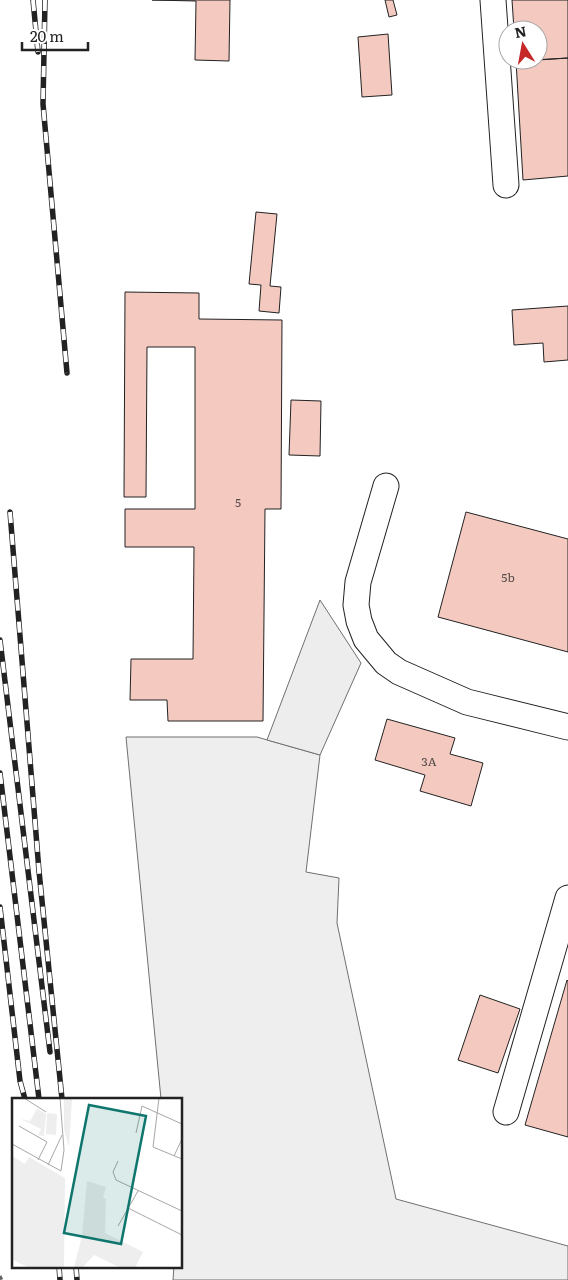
<svg xmlns="http://www.w3.org/2000/svg" width="568" height="1280" font-family="Literata,serif">
<style>
.green{fill:#eee;stroke:#6f6f6f}
.parking{fill:#ededed;stroke:#6f6f6f}
.building{fill:#f3c9c0;stroke:#222}
.lines{fill:none;stroke-linecap:round;stroke-linejoin:round}
.minor-casing{stroke:#222;stroke-width:27}
.path{stroke:#646464;stroke-width:3;stroke-dasharray:4 2.5;stroke-linecap:butt}
.minor{stroke:#fff;stroke-width:25}
.rail-casing{stroke:#222;stroke-width:5.5}
.rail{stroke:#fff;stroke-width:4;stroke-dasharray:11;stroke-linecap:butt}
.labels{text-anchor:middle;stroke-width:4;stroke-linejoin:round;paint-order:stroke}
.number-label{font-size:12px;fill:#564c4a}
.inset-road{fill:none;stroke:#a7a7a7;stroke-width:1}
.view{fill:#0f766e;fill-opacity:0.15;stroke:#0f766e;stroke-width:2.5}
.inset-edge{fill:none;stroke:#222;stroke-width:2.5}
</style>
<rect width="100%" height="100%" fill="#fff"/>
<path class="green" d="M126,737h131l63,18 -14,117 33,6 -2,45 59,276 172,47v34h-395l1,-14h7v-167h-20z"/>
<path class="parking" d="M320,600l41,63 -41,92 -53,-15z"/>
<path class="building" d="M152,0h78l-1,61 -34,-1 1,-59z
M385,0h8l4,15 -8,2z
M512,0h56v58l-30,2v-30h-24z
M388,34l4,61 -30,2 -4,-60z
M568,58v118l-45,4 -7,-119z
M256,212l21,2 -7,72 11,1 -2,26 -20,-2 2,-26 -12,-1z
M125,292l74,1v26l83,1 -1,189h-16l-2,212h-95l-1,-21h-37l1,-41h62l1,-112h-69v-38h70v-162h-48l-1,150h-22z
M568,306v54l-24,2 -1,-19 -29,2 -2,-35z
M291,400l30,1 -1,55 -31,-1z
M466,512l102,27v113l-130,-35z
M387,719l68,19 -5,16 33,9 -12,43 -51,-15 5,-16 -50,-15z
M567,980l1,1v156l-43,-12z
M480,995l40,14 -22,64 -40,-13z"/>
<g class="lines">
<defs>
<path id="minor" d="M493,0l13,185
M386,486l-28,96 -2,23 3,16 7,18 20,24 13,9 68,30 101,25
M506,1112l62,-214"/>
</defs>
<use href="#minor" class="minor-casing"/>
<path class="path" d="M0,1276l2,4"/>
<use href="#minor" class="minor"/>
<defs>
<path id="rail" d="M33,0l5,52
M45,0l-2,104 24,269
M10,512l29,359 23,228
M0,640l50,412
M0,773l39,326
M0,907l20,174 5,18
M59,1266l1,14
M76,1266l1,14"/>
</defs>
<use href="#rail" class="rail-casing"/>
<use href="#rail" class="rail"/>
</g>
<g class="labels">
<g class="number-label">
<text x="238" y="507">5</text>
<text x="508" y="582">5b</text>
<text x="429" y="766">3A</text>
</g>
</g>
<g transform="translate(12 1098)">
<rect width="170" height="170" fill="#fff"/>
<path d="M52,0l8,1 -3,48 -5,-18zM25,11l9,5 -2,22 -6,-1 3,-6 -20,-10 9,2zM35,15l10,1 -1,21 -10,-1zM0,58l13,8 4,-7 36,21 -1,90h-35l-17,-9zM75,83l19,6 -3,11 3,1 -1,34 38,19 -8,16h-14l-27,-13 -11,12h-9l8,-31z" fill="#eee"/>
<path class="inset-road" d="M12,0l22,14M147,0l-6,49 29,12M7,28l28,16 -9,18M124,35l6,-27 40,18M0,46l49,27 3,-21 -4,-52M162,58l8,-17M106,63l-5,11 3,8 66,31M36,67l14,-30M116,110l54,27M106,128l20,-35"/>
<path class="view" d="M77,7l57,11 -25,128 -57,-11z"/>
<rect width="170" height="170" class="inset-edge"/>
</g>
<g transform="translate(523 45) rotate(349)"><circle r="24" fill="#ffffff" stroke="#a7a7a7"/>
<path d="M0-4L9 19L0 12L-9 19Z" fill="#c62828"/>
<text y="-8" font-size="14" font-weight="bold" text-anchor="middle" fill="#222222">N</text>
</g>
<path d="M22 42v8h66v-8" fill="none" stroke="#222222" stroke-width="2.5"/>
<text x="30" y="42" font-size="15" fill="#222222" stroke="#ffffff" stroke-width="4" paint-order="stroke">20 m</text>
</svg>
